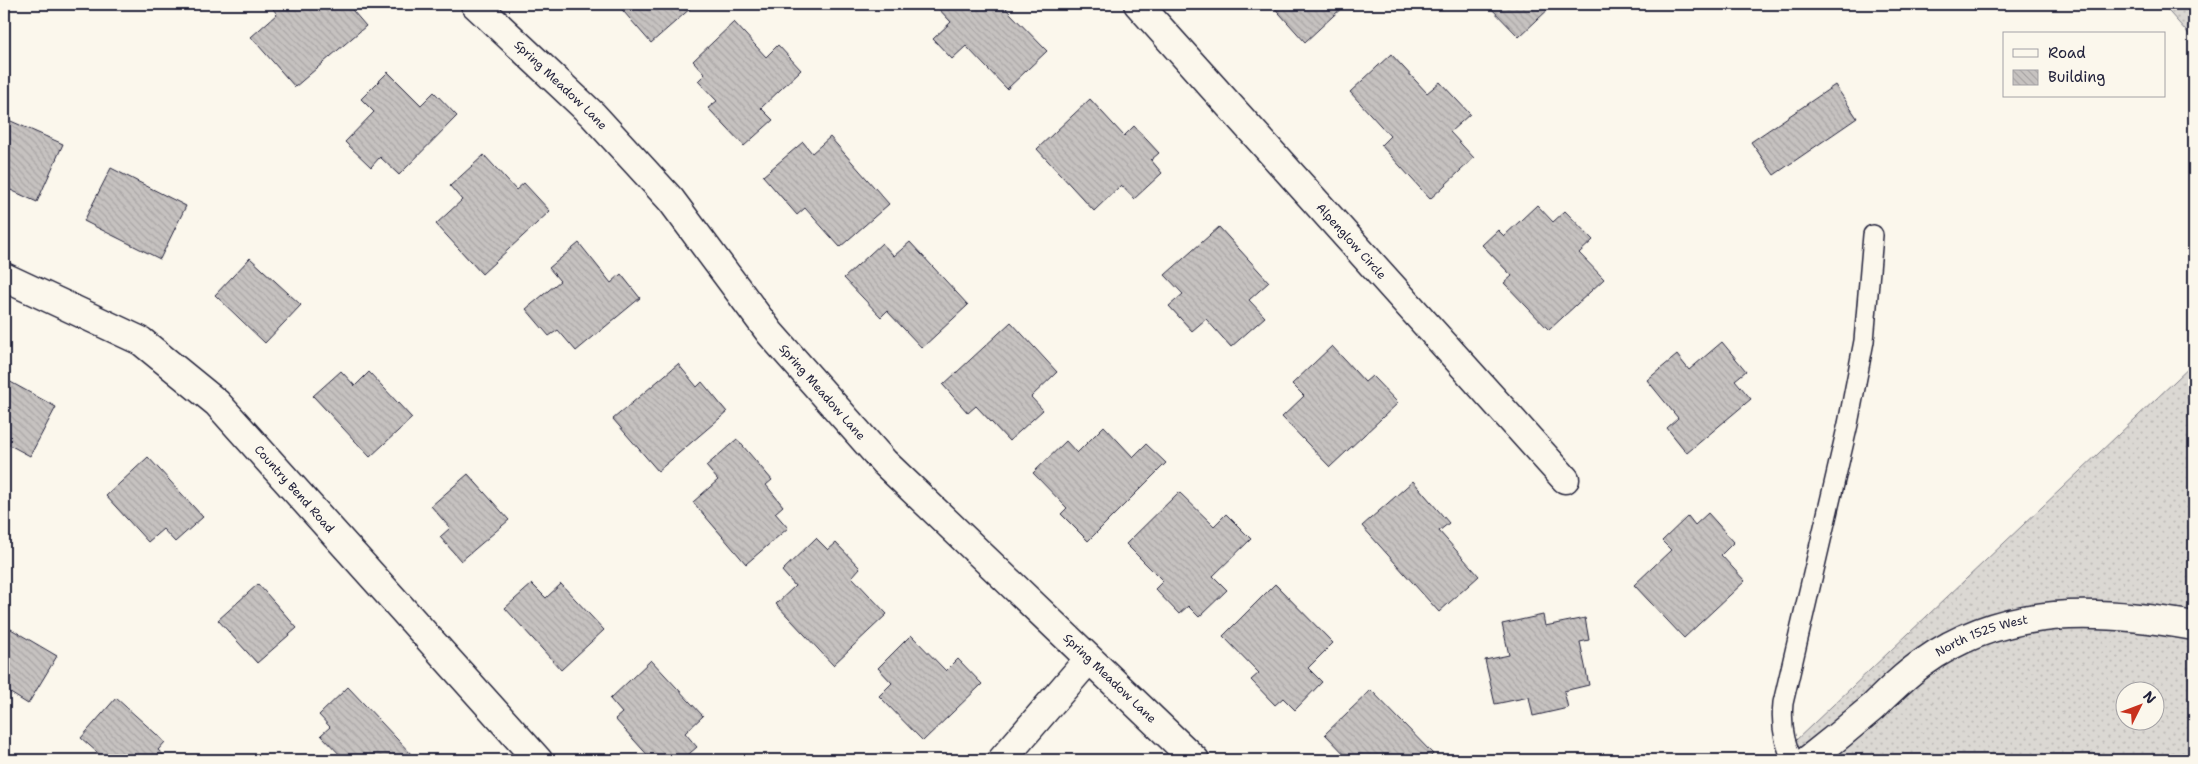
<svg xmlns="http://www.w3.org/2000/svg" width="2198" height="764" font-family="'Shantell Sans',sans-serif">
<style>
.grass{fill:url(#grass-dots);stroke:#7e7d87;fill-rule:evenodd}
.building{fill:url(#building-back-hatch);stroke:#22223b}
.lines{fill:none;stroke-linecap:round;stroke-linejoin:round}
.lane-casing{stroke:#22223b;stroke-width:22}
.street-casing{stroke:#22223b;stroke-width:31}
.secondary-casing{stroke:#22223b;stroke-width:31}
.lane{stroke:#fbf7ec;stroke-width:19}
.street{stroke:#fbf7ec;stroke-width:28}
.secondary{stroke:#fbf7ec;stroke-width:28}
.labels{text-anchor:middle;stroke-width:5;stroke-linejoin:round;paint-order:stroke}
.street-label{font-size:12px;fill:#22223b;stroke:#fbf7ec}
</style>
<defs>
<pattern id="grass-dots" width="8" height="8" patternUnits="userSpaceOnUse" patternTransform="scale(1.25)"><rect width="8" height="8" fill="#dbd8d3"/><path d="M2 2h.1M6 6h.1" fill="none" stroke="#bcb9b6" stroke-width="1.8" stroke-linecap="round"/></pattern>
<pattern id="building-back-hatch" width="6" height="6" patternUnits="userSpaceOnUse" patternTransform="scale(1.25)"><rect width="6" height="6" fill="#c6c2c0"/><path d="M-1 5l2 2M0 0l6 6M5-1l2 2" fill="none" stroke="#aaa6a6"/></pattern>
</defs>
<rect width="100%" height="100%" fill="#fbf7ec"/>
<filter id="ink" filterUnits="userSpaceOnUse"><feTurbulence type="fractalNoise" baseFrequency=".02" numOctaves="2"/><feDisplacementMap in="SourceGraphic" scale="10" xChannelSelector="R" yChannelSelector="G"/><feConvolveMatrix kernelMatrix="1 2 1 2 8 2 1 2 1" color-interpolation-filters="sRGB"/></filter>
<g filter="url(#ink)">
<path class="grass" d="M2162,4h32v36z
M2194,363v397h-419zM2126,692h30v30h-30z"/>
<path class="building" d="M269,4h78l19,22 -71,61 -44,-50 26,-23z
M617,4h73l2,3 -41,36z
M934,4h78l-6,5 41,42 -40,38 -41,-43 -14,13 -19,-20 18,-17z
M1271,4h75l-41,38z
M1487,4h67l-35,33z
M734,22l32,35 12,-12 23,25 -40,38 12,12 -29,26 -36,-38 9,-7 -19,-20 7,-7 -12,-13z
M1391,54l36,39 13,-11 30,32 -20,18 24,26 -44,41 -49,-54 9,-9 -40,-44z
M388,72l33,33 13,-13 23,24 -58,59 -19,-18 -9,10 -26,-25 29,-30 -13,-13z
M1835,85l22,33 -83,57 -23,-33z
M1090,99l34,37 10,-10 25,27 -8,7 11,13 -28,26 -13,-14 -27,26 -57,-62z
M4,118l59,26 -26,58 -33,-15z
M830,137l59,67 -49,43 -35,-39 -8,7 -34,-39 40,-34 9,11z
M484,155l32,35 8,-7 26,28 -68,63 -46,-50 26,-24 -12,-14z
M111,168l75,38 -26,53 -76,-38z
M1537,205l16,17 12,-11 28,29 -14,13 25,26 -55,51 -45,-47 8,-7 -30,-31 16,-15 6,6z
M1219,227l50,55 -20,18 16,17 -34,30 -25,-28 -14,12 -23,-25 14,-12 -18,-19z
M910,242l58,63 -46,43 -35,-37 -6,6 -37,-39 38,-35 12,13z
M579,243l32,40 10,-9 19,24 -64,53 -18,-21 -9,6 -23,-27 34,-28 -11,-13z
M250,258l51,47 -36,38 -50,-48z
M1011,322l46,50 -26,25 12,13 -34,31 -33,-35 -8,7 -25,-28z
M1722,342l24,29 -11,9 16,19 -64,54 -20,-25 11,-10 -31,-38 30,-25 12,15z
M1332,346l33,36 7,-6 26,27 -68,64 -48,-50 22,-21 -12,-12z
M678,364l19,23 5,-5 25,30 -69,59 -45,-52z
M341,371l14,15 14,-14 43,46 -42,39 -57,-61z
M5,379l51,28 -26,49 -26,-14z
M1104,426l29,31 13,-13 20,19 -78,78 -27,-27 6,-6 -34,-35 33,-32 11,12z
M737,439l35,41 -6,5 17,21 -8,7 13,15 -42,36 -53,-62 25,-22 -12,-14z
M148,457l55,60 -28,25 -12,-13 -15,13 -42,-46z
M468,474l41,46 -48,41 -21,-24 10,-9 -19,-22z
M1413,481l36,42 -10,8 40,45 -40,36 -77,-86z
M1179,492l35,34 12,-12 25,25 -38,37 14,14 -28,27 -11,-11 -9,8 -24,-25 8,-8 -37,-37z
M1708,513l26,29 -13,13 24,26 -61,57 -50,-53 37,-35 -9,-9 26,-25 7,9z
M816,538l12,12 8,-7 24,25 -8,9 35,37 -54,51 -57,-61 19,-18 -13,-15z
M258,584l39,44 -40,35 -39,-43z
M532,584l14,14 15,-14 43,46 -43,40 -56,-62z
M1275,584l58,59 -25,25 14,14 -27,28 -12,-12 -8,7 -24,-25 8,-7 -36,-37z
M1543,615l2,11 40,-8 4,22 -9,2 9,43 -25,6 4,17 -35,8 -4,-19 -34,7 -10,-44 24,-5 -7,-31z
M4,625l53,31 -29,48 -24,-15z
M911,635l35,36 12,-12 24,25 -59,57 -44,-45 13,-13 -14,-15z
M651,660l52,56 -18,17 12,14 -15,13h-30l-37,-41 7,-6 -12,-14z
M348,687l64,68 -6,5h-61l-24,-25 9,-8 -11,-12z
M1371,690l62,64 -6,6h-77l-25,-26z
M116,698l49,44 -7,8 11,10h-63l-25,-22z"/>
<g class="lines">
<defs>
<path id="lane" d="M1793,760c-10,-18 -12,-36 -10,-57l65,-279 16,-83 9,-106"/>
<g id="street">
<path id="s1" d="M1138,4l427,475"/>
<path id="s2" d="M4,277l137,64 76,62 321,357"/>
<path d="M1002,760l86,-100"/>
</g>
<g id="secondary">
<path id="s3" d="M475,4l118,111 78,85 99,133 114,129 311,298"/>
<path id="s4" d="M1808,760c22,-17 44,-35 65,-53 16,-16 32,-32 51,-45 81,-58 177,-53 270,-36"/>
</g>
</defs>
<use href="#lane" class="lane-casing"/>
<use href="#street" class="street-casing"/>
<use href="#secondary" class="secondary-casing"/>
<use href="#lane" class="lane"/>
<use href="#street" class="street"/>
<use href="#secondary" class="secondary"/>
</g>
</g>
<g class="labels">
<g class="street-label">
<text dy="4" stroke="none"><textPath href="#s3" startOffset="118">Spring Meadow Lane</textPath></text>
<text dy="4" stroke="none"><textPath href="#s1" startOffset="319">Alpenglow Circle</textPath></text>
<text dy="4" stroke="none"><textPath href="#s3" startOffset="522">Spring Meadow Lane</textPath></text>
<text dy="4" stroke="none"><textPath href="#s2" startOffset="365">Country Bend Road</textPath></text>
<text dy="4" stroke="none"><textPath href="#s4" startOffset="216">North 1525 West</textPath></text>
<text dy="4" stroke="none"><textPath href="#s3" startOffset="928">Spring Meadow Lane</textPath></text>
</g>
</g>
<rect width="2198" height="764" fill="none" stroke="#fbf7ec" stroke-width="20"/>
<rect x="10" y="10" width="2178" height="744" fill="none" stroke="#22223b" stroke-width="2" filter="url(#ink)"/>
<rect x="2003" y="32" width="162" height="65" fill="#fbf7ec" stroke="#a4a2a5"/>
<rect x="2013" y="49" width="25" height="8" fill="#fbf7ec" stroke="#a4a2a5"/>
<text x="2048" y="58" font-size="15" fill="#22223b">Road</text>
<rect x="2013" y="70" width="25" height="15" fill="url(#building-back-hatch)" stroke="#a4a2a5"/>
<text x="2048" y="82" font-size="15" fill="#22223b">Building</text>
<g transform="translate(2140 706) rotate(48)"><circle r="24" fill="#fbf7ec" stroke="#a4a2a5"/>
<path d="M0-4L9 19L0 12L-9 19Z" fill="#c8321e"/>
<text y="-8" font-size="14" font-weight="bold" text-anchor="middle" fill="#22223b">N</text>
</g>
</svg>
